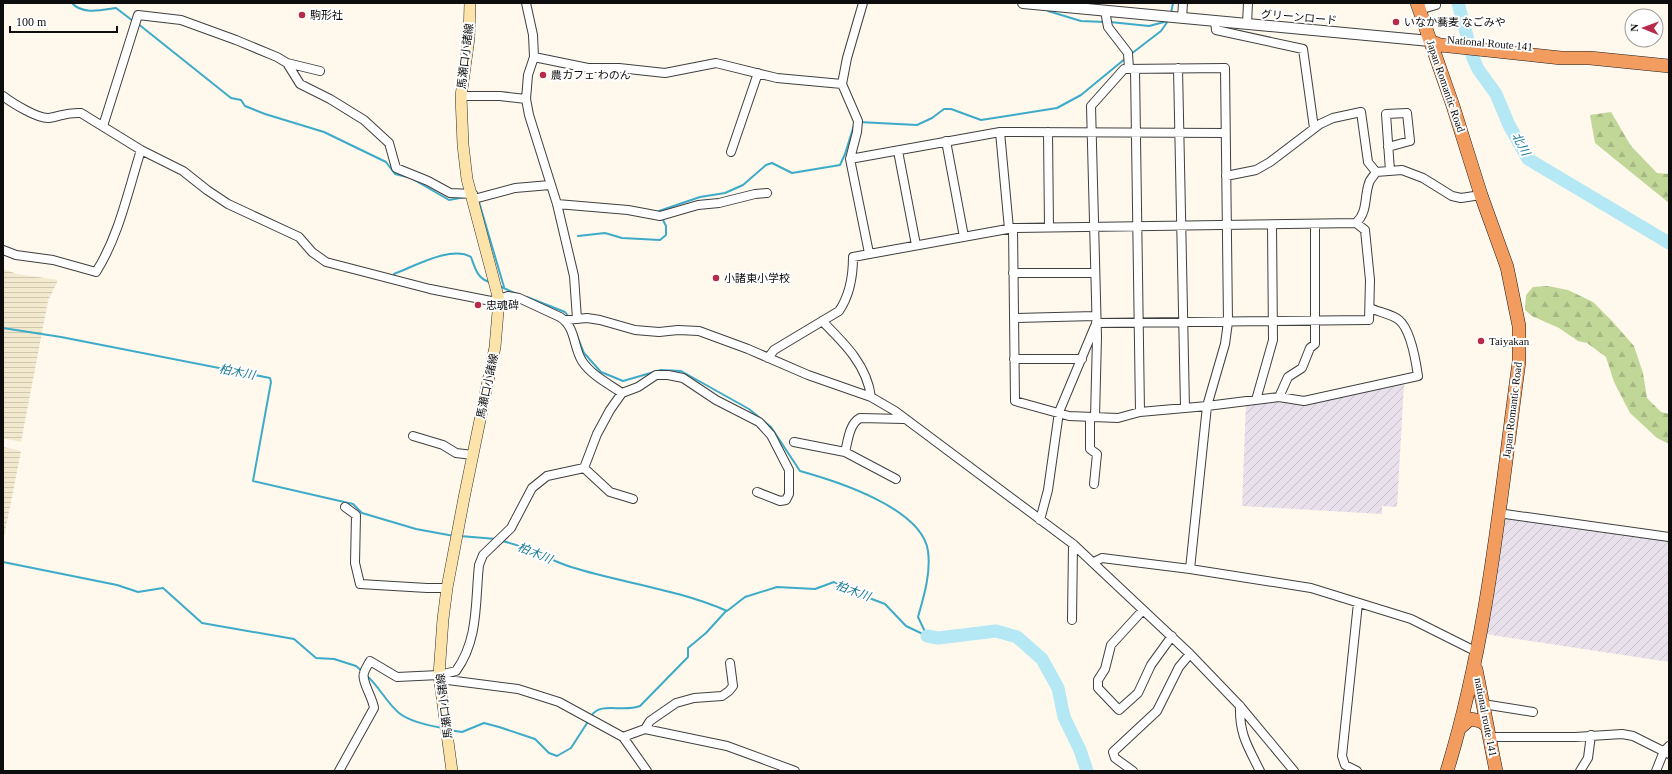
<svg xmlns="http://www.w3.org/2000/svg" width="1672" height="774" font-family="'Times New Roman','Noto Sans JP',serif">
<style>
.industrial{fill:url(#industrial-furrows)}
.farmland{fill:url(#farmland-rules)}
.forest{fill:url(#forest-firs)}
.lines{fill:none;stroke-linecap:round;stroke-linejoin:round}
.stream{stroke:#3dabc8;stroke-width:2}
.river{stroke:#b3e8f4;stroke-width:13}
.minor-casing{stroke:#404040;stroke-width:10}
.tertiary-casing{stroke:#404040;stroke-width:12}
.secondary-casing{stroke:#2f2f2f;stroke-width:12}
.trunk-casing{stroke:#1e1e1e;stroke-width:14}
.minor{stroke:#fff;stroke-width:8}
.tertiary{stroke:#fff;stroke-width:10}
.secondary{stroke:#fce3aa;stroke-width:11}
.trunk{stroke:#f29c60;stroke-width:13}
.poi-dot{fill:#b82a4b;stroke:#fff;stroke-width:1.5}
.labels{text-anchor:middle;stroke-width:4;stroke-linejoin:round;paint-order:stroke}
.poi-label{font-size:11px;fill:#0d0d0d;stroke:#fff;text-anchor:start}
.street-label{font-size:11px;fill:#0d0d0d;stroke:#fff}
.water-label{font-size:12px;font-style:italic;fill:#1a7a9a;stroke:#fff}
</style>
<defs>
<pattern id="industrial-furrows" width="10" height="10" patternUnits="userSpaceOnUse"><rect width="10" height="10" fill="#e8e1eb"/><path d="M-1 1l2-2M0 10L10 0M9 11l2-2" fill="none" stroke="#c6c0c8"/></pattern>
<pattern id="farmland-rules" width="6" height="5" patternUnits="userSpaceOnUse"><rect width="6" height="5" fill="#f3e9ce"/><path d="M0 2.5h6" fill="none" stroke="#cfc7b0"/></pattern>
<pattern id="forest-firs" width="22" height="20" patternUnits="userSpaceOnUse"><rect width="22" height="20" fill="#c1d798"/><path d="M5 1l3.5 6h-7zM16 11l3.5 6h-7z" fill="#a5b782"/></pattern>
</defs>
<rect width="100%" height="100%" fill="#fef8ed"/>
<path class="industrial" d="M1404,384l-7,123 -15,-1v8l-140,-8 4,-103 26,-3 34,3z
M1503,515l166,25v122l-184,-28z"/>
<path class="farmland" d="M3,269l14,5 41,6 -10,21 -27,141 -18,-4z
M3,447l18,4 -18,91z"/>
<path class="forest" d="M1611,112l20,34 26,27 12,1v29l-74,-60 -5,-28z
M1548,286l20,4 25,12 19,19 22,25 9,27 4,25 14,14 8,2v30l-12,-6 -27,-25 -16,-31 -8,-25 -19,-14 -9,-2 -19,-13 -27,-12 -7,-6 1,-15 7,-8z"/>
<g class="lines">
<path class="stream" d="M72,3c10,12 30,7 44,5l17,13
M1048,8v3l33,10 24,1
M1171,13l2,-10
M1110,22l39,4 19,-5
M137,23l94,75 10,2 4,6 20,8 59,18 62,30 9,12 16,4 38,22 16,-3
M1131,54l30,-23 7,-10
M859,122l58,3 15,-7 12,-9h7l30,11 76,-12 24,-13 45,-37
M477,202h2l25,85
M660,214l-1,-3 41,-14 25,-4 18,-8 23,-20 6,-2 20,10 48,-8 5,-11 10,-32
M578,236l27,-3 17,5 38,2 6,-5v-9l-4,-8
M394,274c19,-7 57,-29 77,-17 4,11 6,21 18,25
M499,286l18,8
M527,297l38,15 4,5
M572,323l12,30 17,19 22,9 38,-11 20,1 68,38 22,18 29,44c36,10 122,37 128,80 3,22 -4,45 -10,66l9,19
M3,328l58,9 209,41 1,4 -18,99 100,23 9,9 54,16 38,7
M460,536l36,3
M502,541c24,5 45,18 69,26 51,16 106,22 156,44l18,-14 32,-10 38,2 19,-7 14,8 37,14 21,22 21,10
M3,562l114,23 21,7 25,-4 39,35 92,16 22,19 18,1 22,7 7,6
M366,675c13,11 20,27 33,38 10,8 32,13 44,15
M591,716c10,-15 31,-3 49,-10l48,-49v-9l18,-15 20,-22
M449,730l13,2 22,-9 15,4 36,12 14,14 8,3 14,-8 18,-28"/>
<path class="river" d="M1458,3l15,55 5,11 18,25 13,31 19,34 141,84
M927,636l11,2 58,-7 21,6 25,22 16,29 6,29 16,33 7,21"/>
<defs>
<path id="minor" d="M526,3l7,32 1,22 -6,18 -2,24 3,16 28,89 17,72 3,43
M863,3l-16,55 -5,26 16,37 -1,11 -7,27 19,94
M1419,10l17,-5
M1105,11l3,16 20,26 1,16
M1182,18l1,-15
M1215,21l1,9 87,19 11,79
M1247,24l1,-21
M534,57l54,11h31l46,5 51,-10 61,15 65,6
M287,63l13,21 30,15 34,21 25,23 7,25 32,13 22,12 23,1
M1178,68l7,340
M1135,69l5,343
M3,96c9,7 35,23 46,22 13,-2 17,-6 32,-5l60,37 42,21 24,19 21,14 71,33 13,15 14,10 104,27 61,12 17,-5 11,2 41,19c16,10 13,30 22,44 9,14 27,23 40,32
M461,96h39l26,3
M103,126l35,-111 43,5 55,20 41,17 10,6 33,8
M1000,132l9,97
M1048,132l1,95
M946,141l18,96
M1388,147l22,-6 -3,-28 -21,1 4,57
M898,151l18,94
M731,152l27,-79
M850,159l150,-27 225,1
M1376,172l26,-2 21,8 29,18 9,2 20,-3
M1226,176l30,-6 14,-8 50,-38 13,-6 28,-6 7,50 8,10
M474,199l41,-11 35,-3
M557,204l71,6 32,6 38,-11 21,-2 36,-9 12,-1
M1013,228l2,173 54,15 49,2 22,-6 67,-6 72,-9 9,-20 14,-9 8,-20 5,-4v-119
M3,250l13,5 37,5 43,12c23,-36 32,-81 45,-122
M1013,273h81
M1014,318l81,-2
M565,320l22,-2 13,2 35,10 24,2 19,-2 21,1 49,18 60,26 63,22 24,14 178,133 117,110 50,52 54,65
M822,321c22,22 45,44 49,76
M1096,323l273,-3 1,-40 -5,-50 -9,-7
M768,358l6,-8 65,-39c11,-16 14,-35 14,-54l160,-29 343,-5c12,-11 8,-26 13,-40 1,-4 5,-7 7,-11
M1014,359h68
M1279,397l25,4 114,-25c-2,-14 -7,-46 -19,-56 -7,-6 -21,-8 -29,-12
M1256,400l17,-60 -1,-115
M1090,417v32l7,5 -3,30
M1095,417l2,-80 -6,-231 33,-37 101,-1 3,254 -3,22 -18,62 -17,163
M413,436l30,9 13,8 17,2
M794,442l51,10 51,27
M845,452c3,-11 4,-28 15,-34l44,1
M584,468l26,24 23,7
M345,507l11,8 -1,48 5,21 67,4h20
M1498,513l171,24
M1040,520l8,-30 11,-78 36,-86
M1094,562l8,-4 88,11 121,19 100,31 66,33
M1143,610l-32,35 -6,24 -7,11v8l21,22 19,-17 13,-28 21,-29
M1072,620l1,-76
M440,679l78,10 41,13 64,35 24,34
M1483,704l50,8
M1240,706c-1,28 8,41 20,65
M645,729l82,17 68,25
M623,737l22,-8 5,-8 26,-18 18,-5 28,-2 7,-5 4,-5 -3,-23
M1490,737h85l47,-3 11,2 36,18
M339,771l35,-63c-1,-10 -13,-27 -10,-35 1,-4 4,-8 6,-12l27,16 42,-2 17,-4c23,-32 19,-69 23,-106l4,-10 28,-27 21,-40 15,-12 37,-8 13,-34 13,-24 12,-17 16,-6 18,-12h12l15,3 33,22 43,22 12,13 18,35v24l-3,6 -6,1 -23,-9
M1133,771l-18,-13 -2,-6 44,-41 22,-44 11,-13
M1357,771l-12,-6 -3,-9 16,-153
M1580,771l8,-13 3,-23
M1656,771l8,-20 5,-5"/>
<path id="tertiary" d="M1023,3l407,38"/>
<path id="secondary" d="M452,771l-13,-96 4,-56 4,-31 17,-90 31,-151 4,-47 -32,-121 -4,-34 -2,-49 8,-58 1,-35"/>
<path id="trunk" d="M1417,3l36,103 28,89 26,72 12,59v36c-19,137 -31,276 -72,409
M1430,41l10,4 121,13h29l79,8
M1476,669l20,102
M1460,728l10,-9 11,2 6,5"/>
</defs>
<use href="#minor" class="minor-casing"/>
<use href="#tertiary" class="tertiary-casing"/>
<use href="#secondary" class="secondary-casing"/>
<use href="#trunk" class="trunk-casing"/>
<use href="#minor" class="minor"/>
<use href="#tertiary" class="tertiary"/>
<use href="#secondary" class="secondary"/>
<use href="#trunk" class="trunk"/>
</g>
<g class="poi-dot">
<circle cx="302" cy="15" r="4"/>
<circle cx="1396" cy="22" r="4"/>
<circle cx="543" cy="75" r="4"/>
<circle cx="716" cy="278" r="4"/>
<circle cx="478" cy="305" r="4"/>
<circle cx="1481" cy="341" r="4"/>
</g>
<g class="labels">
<g class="poi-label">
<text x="310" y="19">駒形社</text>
<text x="1404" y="26">いなか蕎麦 なごみや</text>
<text x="551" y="79">農カフェ わのん</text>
<text x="724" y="282">小諸東小学校</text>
<text x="486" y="309">忠魂碑</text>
<text x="1489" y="345">Taiyakan</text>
</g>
<g class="street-label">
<text transform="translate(1299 17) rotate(5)" y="4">グリーンロード</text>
<text transform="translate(1490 43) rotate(5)" y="4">National Route 141</text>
<text transform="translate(465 56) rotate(-83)" y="4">馬瀬口小諸線</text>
<text transform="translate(1446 86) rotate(71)" y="4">Japan Romantic Road</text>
<text transform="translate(487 386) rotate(-78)" y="4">馬瀬口小諸線</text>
<text transform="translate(1512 410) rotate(-83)" y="4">Japan Romantic Road</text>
<text transform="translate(444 706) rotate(-97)" y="4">馬瀬口小諸線</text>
<text transform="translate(1486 717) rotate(79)" y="4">national route 141</text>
</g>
<g class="water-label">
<text transform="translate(1521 144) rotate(62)" y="4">北川</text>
<text transform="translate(237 372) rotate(11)" y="4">柏木川</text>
<text transform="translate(535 553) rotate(22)" y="4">柏木川</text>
<text transform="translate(853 591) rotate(20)" y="4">柏木川</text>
</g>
</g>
<rect width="1672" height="774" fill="none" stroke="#0d0d0d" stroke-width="8"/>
<g transform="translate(1644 28) rotate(271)"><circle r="19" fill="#ffffff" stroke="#9e9e9e"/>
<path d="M0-3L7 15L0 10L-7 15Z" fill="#b82a4b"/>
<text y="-6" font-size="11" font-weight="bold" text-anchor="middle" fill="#0d0d0d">N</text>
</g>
<path d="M10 26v6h107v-6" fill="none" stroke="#0d0d0d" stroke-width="2"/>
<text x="16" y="26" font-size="12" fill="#0d0d0d" stroke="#ffffff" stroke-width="3" paint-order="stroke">100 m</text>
</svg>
